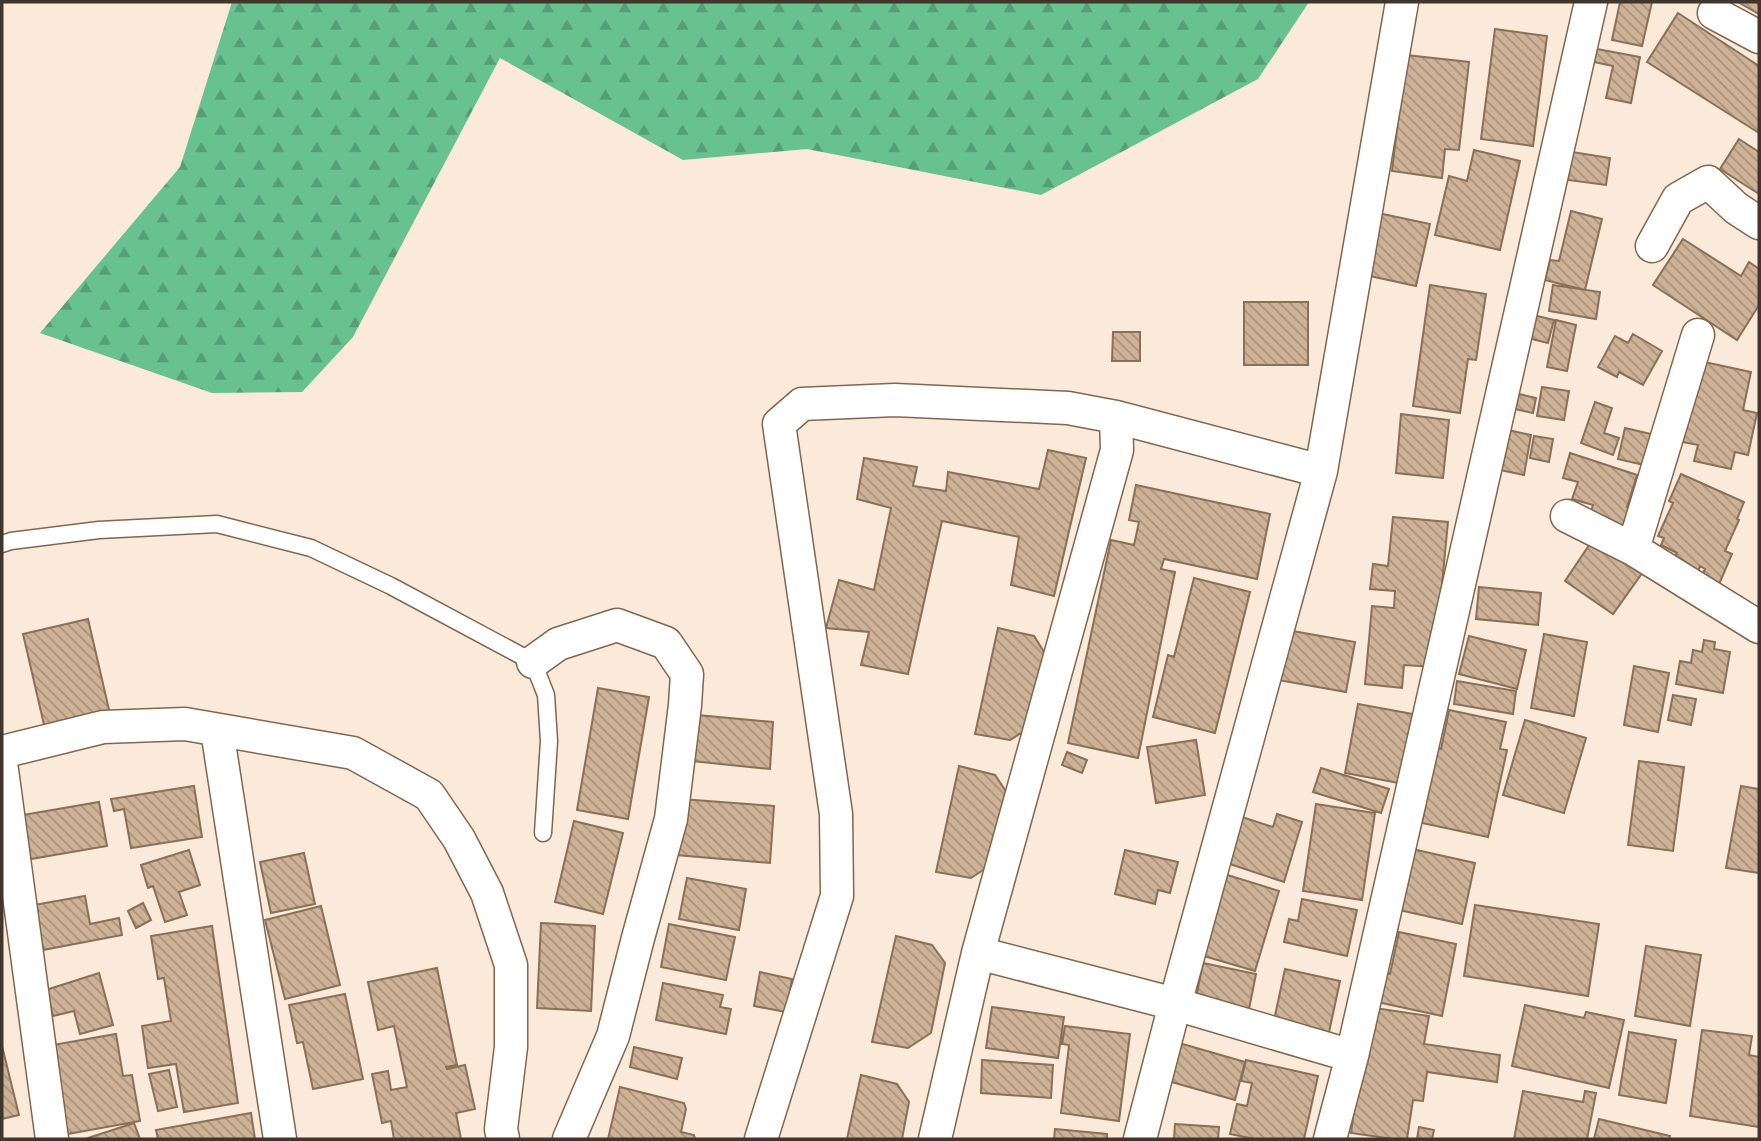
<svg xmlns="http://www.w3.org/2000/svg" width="1761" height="1141" font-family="Inter,sans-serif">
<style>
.forest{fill:url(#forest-firs)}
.building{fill:url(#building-back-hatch);stroke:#897057;stroke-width:2}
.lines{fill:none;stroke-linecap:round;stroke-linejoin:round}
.lane-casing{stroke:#80674e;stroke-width:19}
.street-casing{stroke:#80674e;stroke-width:35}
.lane{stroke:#fff;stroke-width:16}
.street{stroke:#fff;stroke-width:32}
</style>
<defs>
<pattern id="forest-firs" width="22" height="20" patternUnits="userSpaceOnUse" patternTransform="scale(1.75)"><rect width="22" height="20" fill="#67c290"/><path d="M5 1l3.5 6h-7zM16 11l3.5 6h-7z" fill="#569e76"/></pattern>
<pattern id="building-back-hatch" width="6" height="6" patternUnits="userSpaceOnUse" patternTransform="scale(1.75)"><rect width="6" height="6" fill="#ceb297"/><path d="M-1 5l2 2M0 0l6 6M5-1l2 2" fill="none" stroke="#a9927b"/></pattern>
</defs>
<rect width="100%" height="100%" fill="#fbe9d9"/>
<path class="forest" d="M232,2h1077l-51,77 -217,116 -234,-46 -124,11 -183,-102 -147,279 -51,55 -90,1 -172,-60 140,-166z"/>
<path class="building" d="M1620,2h32l-10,44 -30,-6z
M1738,2h21v12z
M1678,13l81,53v67l-112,-71z
M1495,29l52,7 -14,110 -52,-7z
M1597,49l43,8 -9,46 -25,-5 7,-32 -19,-4z
M1406,55l63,7 -10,88 -14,-1 -3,29 -50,-7z
M1739,139l20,13v42l-39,-25z
M1474,150l46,11 -20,89 -65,-15 14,-59 18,5z
M1572,152l38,6 -4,27 -38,-5z
M1571,211l31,8 -17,71 -40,-10 5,-20 9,1z
M1378,213l52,11 -14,62 -51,-11z
M1683,239l58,37 8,-14 10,7v36l-22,35 -84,-55z
M1430,285l56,9 -10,66 -8,-1 -8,54 -47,-7z
M1553,285l47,7 -4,27 -47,-8z
M1244,302h64v63h-64z
M1533,315l21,5 -6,23 -20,-5z
M1556,320l20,5 -9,46 -20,-4z
M1113,332h27v29h-28z
M1633,334l29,17 -19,34 -24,-13 -2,5 -19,-10 17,-31 13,7z
M1695,360l56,12 -8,38 14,3 -9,42 -13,-3 -4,17 -37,-8 4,-16 -20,-4z
M1542,387l27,4 -5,29 -27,-4z
M1519,394l17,4 -3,15 -18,-4z
M1595,402l17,6 -8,25 15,5 -6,17 -32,-12z
M1401,414l48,6 -6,58 -47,-5z
M1625,428l26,6 -7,31 -26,-6z
M1508,430l23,5 -7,40 -24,-5z
M1534,436l19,3 -4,23 -19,-4z
M1048,450l38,8 -32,138 -43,-11 8,-48 -77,-16 -34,153 -47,-9 8,-33 -43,-4 13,-48 35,10 17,-82 -34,-9 7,-41 53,9 -4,19 33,5 2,-19 91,17z
M1570,453l67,22 -10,32 5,1 -8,23 -36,-10 5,-16 -21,-6 6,-17 -15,-4z
M1681,474l63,28 -7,17 2,1 -14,31 7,3 -15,35 -18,-8 6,-12 -5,-3 -2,6 -25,-12 4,-7 -16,-8 3,-7 -6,-2 15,-33 -4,-2z
M1136,485l134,29 -13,65 -93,-20 -3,10 14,3 -37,186 -70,-15 43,-203 23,5 5,-23 -10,-2z
M1393,517l55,5 -14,145 -30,-2 -2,23 -37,-4 7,-78 22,2 1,-17 -25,-2 3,-25 15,2z
M1594,538l49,34 -30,42 -48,-33z
M1194,578l56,14 -35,141 -62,-16 15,-62 6,2z
M1479,587l62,6 -3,32 -62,-6z
M88,619l22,95 -65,15 -22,-95z
M998,628l36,8 12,19 -12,70 -24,15 -35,-6z
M1287,630l68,12 -9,50 -68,-12z
M1544,634l43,8 -13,74 -43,-8z
M1469,636l57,14 -9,39 -58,-15z
M1704,640l11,2 -1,7 16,3 -7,41 -47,-9 4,-23 11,2 2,-13 9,2z
M1634,666l35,7 -11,59 -34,-7z
M1457,681l59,10 -3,23 -59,-10z
M598,688l51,9 -21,122 -51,-9z
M1673,695l23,4 -5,26 -23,-5z
M1358,704l55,10 -14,69 -54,-10z
M1449,710l57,12 -6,27 7,1 -19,87 -66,-14 15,-75 4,1z
M686,714l87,8 -3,47 -88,-9z
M1525,720l61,18 -22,75 -61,-18z
M1196,740l9,55 -49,8 -9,-56z
M1067,752l20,8 -5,13 -20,-8z
M1639,761l45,6 -11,84 -45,-6z
M959,766l36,9 12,18 -13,70 -23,15 -35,-6z
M1321,768l68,21 -8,24 -68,-21z
M194,786l8,51 -71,11 -7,-39 -10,2 -3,-12z
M1741,786l18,3v84l-33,-5z
M681,799l93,7 -4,57 -94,-8z
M99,802l8,44 -82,14 -8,-44z
M1316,804l59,9 -13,87 -59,-9z
M1277,814l25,8 -18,60 -60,-20 15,-46 34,11z
M574,821l49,12 -20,81 -48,-12z
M1412,849l63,14 -13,61 -63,-14z
M189,850l11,35 -21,7 8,23 -22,7 -12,-36 -5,2 -7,-23z
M1125,850l53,12 -8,31 -12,-3 -3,14 -40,-10z
M304,853l11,51 -44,9 -11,-51z
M1221,873l58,18 -24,80 -58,-17z
M687,878l59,11 -7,41 -60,-11z
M85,896l5,28 29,-6 3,17 -79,15 -9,-45z
M1302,899l55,11 -10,46 -63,-14 5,-23 9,2z
M143,903l8,17 -15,8 -8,-17z
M1475,905l124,19 -11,72 -124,-20z
M321,906l19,79 -55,14 -20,-79z
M541,923l54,3 -4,85 -54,-3z
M669,924l66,13 -9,43 -65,-13z
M212,926l26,177 -54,9 -8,-48 -28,4 -6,-42 29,-5 -7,-43 -6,1 -7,-43z
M1399,932l57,12 -14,72 -65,-14 6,-30 7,2z
M896,936l36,9 13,18 -14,70 -23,15 -36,-6z
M1646,946l55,9 -11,71 -55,-10z
M1203,963l53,11 -8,40 -53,-11z
M437,968l20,97 -11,2 1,2 18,-4 10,44 -19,4 5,26h-67l-3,-18 -9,2 -10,-49 16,-3 3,19 16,-3 -13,-61 -16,4 -10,-48z
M1285,969l55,12 -12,56 -55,-12z
M760,972l32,7 -6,33 -32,-6z
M99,973l14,52 -33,9 -6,-23 -21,5 -7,-26z
M663,983l60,12 -3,12 11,2 -5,25 -70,-14z
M345,994l18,85 -50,10 -10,-47 -6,1 -8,-38z
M1525,1005l59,13 2,-6 38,8 -15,68 -97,-22z
M992,1007l72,10 -6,41 -72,-10z
M1368,1007l61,9 -5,28 76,11 -3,27 -70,-10 -4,29 -10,-1 -6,39h-14l-42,-6z
M1065,1026l65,8 -11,87 -58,-8 8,-68 -7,-1z
M1702,1030l50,6 -3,19 10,2v70l-69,-11z
M1629,1032l47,8 -10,63 -47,-8z
M116,1034l7,42 9,-1 8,46 -78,14 -15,-89z
M1179,1043l66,19 -10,38 -67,-19z
M2,1046l17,69 -17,4z
M634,1047l48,11 -5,21 -47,-12z
M982,1060l71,5 -2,33 -70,-5z
M1246,1060l72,16 -14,63h-50l-24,-5 7,-30 10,2 5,-23 -11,-2z
M169,1070l8,37 -19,4 -9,-37z
M861,1075l36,9 12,18 -7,37h-55z
M620,1087l64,16 2,6 -5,23 13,3 1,4h-87z
M1523,1091l60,11 2,-11 11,2 -9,46h-73z
M251,1113l4,26h-97l-2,-9z
M1599,1119l71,17 -1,3h-75z
M134,1123l6,16h-55z
M1175,1124l44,3 -1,12h-44z
M1419,1127l15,3 -2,9h-15z
M1055,1129l52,5v5h-53z"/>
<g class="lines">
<defs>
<path id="lane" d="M2,544l9,-3 88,-11 118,-6 94,24 80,38 142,76 13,33 3,46 -6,92"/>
<path id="street" d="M1714,13l45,24
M1652,246l26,-47 30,-17 28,26 23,15
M1116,417l205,54
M1567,516l66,33 126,78
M1633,549l65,-214
M533,662l25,-18 59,-19 49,18 21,31 -2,31 -14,114 -33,119 -25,98 -44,103
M217,730l63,409
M2,752l101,-25 82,-3 168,29 76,42 30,44 28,54 24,72v82l-10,82 2,10
M2,770l50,369
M978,953l197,51 177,52
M761,1139l76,-243 -1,-82 -57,-390 23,-20 93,-4 173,8 48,9 1,33 -139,503 -43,186
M1140,1139l35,-135 146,-533 81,-469
M1330,1139l22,-83 239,-1054"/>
</defs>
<use href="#lane" class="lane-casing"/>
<use href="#street" class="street-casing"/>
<use href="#lane" class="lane"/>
<use href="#street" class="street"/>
</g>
<rect width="1761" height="1141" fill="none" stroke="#41362b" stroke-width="7"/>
</svg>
